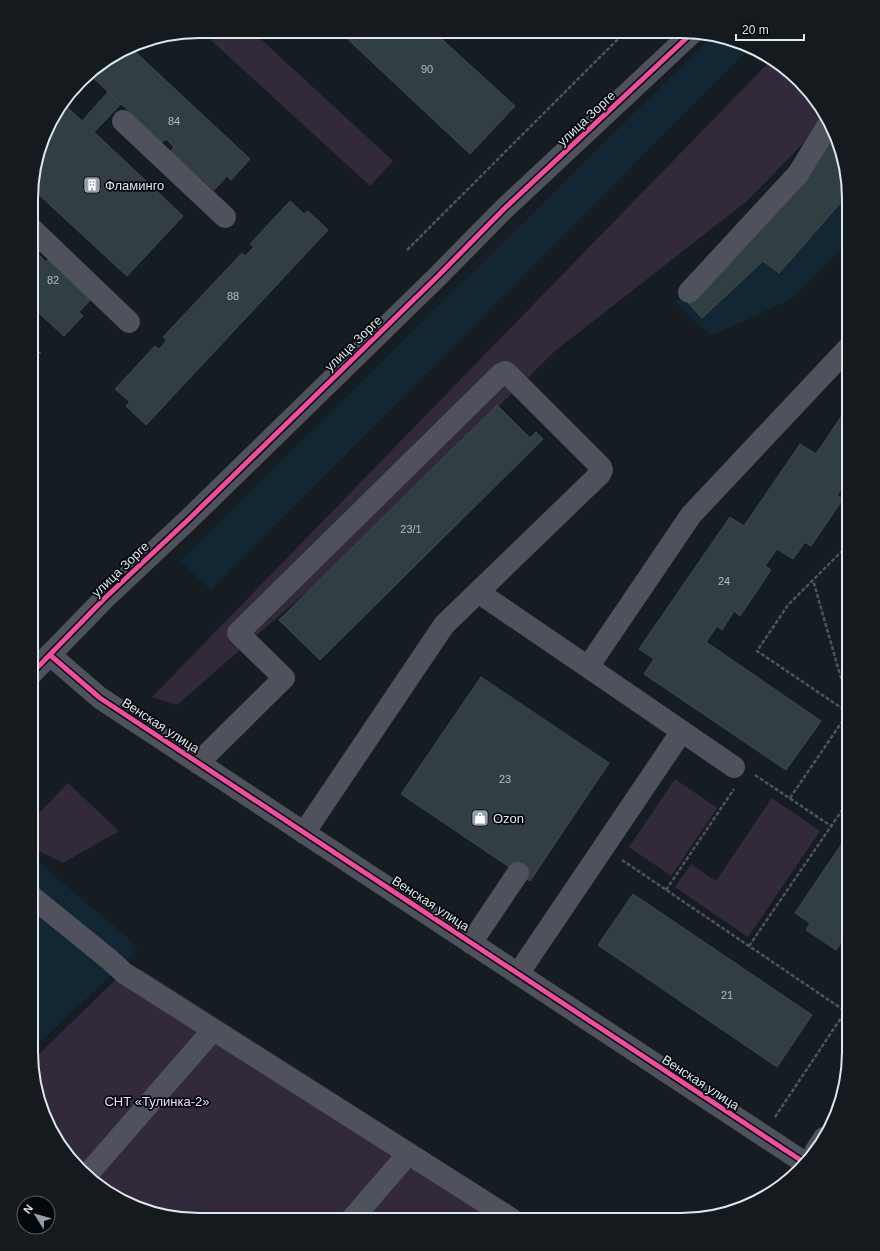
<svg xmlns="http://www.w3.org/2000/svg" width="880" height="1251" font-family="Arial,sans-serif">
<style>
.built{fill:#122633}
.green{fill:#32293b}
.building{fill:#313f43;stroke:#41494c}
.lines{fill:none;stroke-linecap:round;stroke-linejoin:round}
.path{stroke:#50535b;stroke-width:2.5;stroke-dasharray:4 2;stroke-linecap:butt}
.minor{stroke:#4f525c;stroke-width:22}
.cycleway-casing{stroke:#03080c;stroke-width:8}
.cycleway{stroke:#ef4d9e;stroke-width:5}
.labels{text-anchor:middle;stroke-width:3.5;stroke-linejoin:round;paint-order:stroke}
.number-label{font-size:11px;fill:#b2bdc3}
.street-label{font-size:13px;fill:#dde7ee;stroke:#03080c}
.poi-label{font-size:13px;fill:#dde7ee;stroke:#03080c;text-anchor:start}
.park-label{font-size:13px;fill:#eddafe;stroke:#03080c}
.rim{fill:none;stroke:#dde7ee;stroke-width:2}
</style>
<rect width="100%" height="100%" fill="#151d23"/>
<path class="built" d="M713,35l32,9 6,3 -540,543 -30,-28 -1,-1z
M832,125l17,74v41l-57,59 -81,37 -36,-34z
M31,854l20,19 78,66 9,10 -40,39 -67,62z"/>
<path class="green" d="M201,31h51l141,130 -23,25z
M772,59l11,7 44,53 -80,82 -192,150 -214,211 -164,143 -25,-8z
M675,779l42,29 -46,68 -42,-29z
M68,783l51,48 -56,32 -32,-16v-26z
M772,798l48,33 -72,106 -73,-50 16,-23 25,17z
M142,970l391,250 -356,-1 -72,-27 -33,-29 -24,-37 -15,-66 76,-74 15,-13z"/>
<path class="building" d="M339,31l95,1 81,74 -45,48z
M131,48l119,111 -19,21 -4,-4 -13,14 -43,-39 3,-4 -8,-8 -4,3 -74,-69z
M108,92l13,12 -27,28 89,84 -56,60 -90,-83 -5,5v-21l18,-53 17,-17 15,14z
M833,132l16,70 -5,-3 -65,74 -16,-12 -61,57 -14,-15 119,-127z
M290,201l14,13 4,-3 20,19 -182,195 -20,-19 4,-4 -15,-13 40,-43 4,3 4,-4 4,-5 -4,-3 79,-84 3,3 9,-9 -4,-3z
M32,242l9,8 -3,4 8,8 4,-4 42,40 -13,14 4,4 -19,20 -32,-29z
M497,405l33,33 6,-6 7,7 -223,221 -41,-40z
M849,405v73l-12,17 6,4 -32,47 -6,-4 -12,17 -16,-10 -12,17 6,4 -31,46 -6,-5 -12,19 -5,-4 -11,16 115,79 -35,49 -142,-96 10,-15 -15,-10 91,-132 14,9 56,-82 16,10z
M481,677l128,86 -79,118 -129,-87z
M849,833v99l-13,18 -30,-20 4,-7 -15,-10z
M633,894l179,121 -35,52 -179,-122z"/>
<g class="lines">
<path class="path" d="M407,250l218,-218
M32,370l8,-18
M849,713l-92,-62 31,-46 61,-61
M755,775l76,51
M790,798l58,-85 -1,-14 -34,-119
M622,860l223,151
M666,890l68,-101
M749,946l100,-146
M839,1019l10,6
M775,1117l74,-111"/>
<path class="minor" d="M123,121l102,96
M32,229l97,93
M689,292l109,-118 32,-52
M478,592l110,75
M50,655l50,43 705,465
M32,673l73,-75 85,-80 247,-241 67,-68 189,-177
M198,763l86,-85 -46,-45 263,-259 4,-2 3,2 93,93 1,3 -2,4 -156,151 -140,208
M734,767l-146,-100 103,-152 158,-168
M31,896l79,64 14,13 389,247
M471,943l47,-70
M518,974l164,-243
M815,1152l9,-14
M87,1175l126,-145
M352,1219l56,-65"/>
<defs>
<path id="cycleway" d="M50,655l50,43 705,465
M32,673l73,-75 85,-80 247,-241 67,-68 189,-177"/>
</defs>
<use href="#cycleway" class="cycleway-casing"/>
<use href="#cycleway" class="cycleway"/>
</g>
<defs>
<symbol id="building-square" viewBox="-11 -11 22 22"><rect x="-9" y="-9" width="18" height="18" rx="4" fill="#97a0a7" stroke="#03080c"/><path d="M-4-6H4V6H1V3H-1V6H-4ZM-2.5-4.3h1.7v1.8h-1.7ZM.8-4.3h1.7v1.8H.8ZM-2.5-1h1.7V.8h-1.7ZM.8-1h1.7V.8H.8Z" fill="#fff"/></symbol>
<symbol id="shop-square" viewBox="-11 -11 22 22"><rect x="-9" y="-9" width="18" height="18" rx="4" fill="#97a0a7" stroke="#03080c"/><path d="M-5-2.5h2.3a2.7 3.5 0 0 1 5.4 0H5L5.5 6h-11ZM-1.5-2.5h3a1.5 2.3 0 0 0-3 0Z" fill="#fff"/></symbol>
</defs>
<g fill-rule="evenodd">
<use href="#building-square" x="82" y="175" width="20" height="20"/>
<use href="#shop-square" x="470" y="808" width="20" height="20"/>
</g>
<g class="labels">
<g class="number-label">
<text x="427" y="73">90</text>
<text x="174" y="125">84</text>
<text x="53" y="284">82</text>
<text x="233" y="300">88</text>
<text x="411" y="533">23/1</text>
<text x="724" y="585">24</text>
<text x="505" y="783">23</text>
<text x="727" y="999">21</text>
</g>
<g class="street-label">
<text transform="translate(586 118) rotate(-43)" y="5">улица Зорге</text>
<text transform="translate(353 343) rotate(-44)" y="5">улица Зорге</text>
<text transform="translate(120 569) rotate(-44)" y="5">улица Зорге</text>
<text transform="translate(161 725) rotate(33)" y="5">Венская улица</text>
<text transform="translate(431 903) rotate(33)" y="5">Венская улица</text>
<text transform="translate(701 1082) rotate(33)" y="5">Венская улица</text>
</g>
<g class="poi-label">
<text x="105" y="190">Фламинго</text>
<text x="493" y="823">Ozon</text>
</g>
<g class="park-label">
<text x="157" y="1106">СНТ «Тулинка-2»</text>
</g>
</g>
<path d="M0 0H880V1251H0ZM199 38H681A161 161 0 0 1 842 199V1052A161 161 0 0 1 681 1213H199A161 161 0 0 1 38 1052V199A161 161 0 0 1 199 38Z" fill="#141a1e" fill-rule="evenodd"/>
<path class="rim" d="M199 38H681A161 161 0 0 1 842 199V1052A161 161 0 0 1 681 1213H199A161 161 0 0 1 38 1052V199A161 161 0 0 1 199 38Z"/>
<g transform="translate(36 1215) rotate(307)"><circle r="19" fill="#03080c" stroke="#5a6166"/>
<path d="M0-3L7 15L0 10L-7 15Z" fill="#97a0a7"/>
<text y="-6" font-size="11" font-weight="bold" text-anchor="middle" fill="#dde7ee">N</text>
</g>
<path d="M736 34v6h68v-6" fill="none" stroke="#dde7ee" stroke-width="2"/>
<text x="742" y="34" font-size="12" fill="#dde7ee" stroke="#03080c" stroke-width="3" paint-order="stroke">20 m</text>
</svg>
